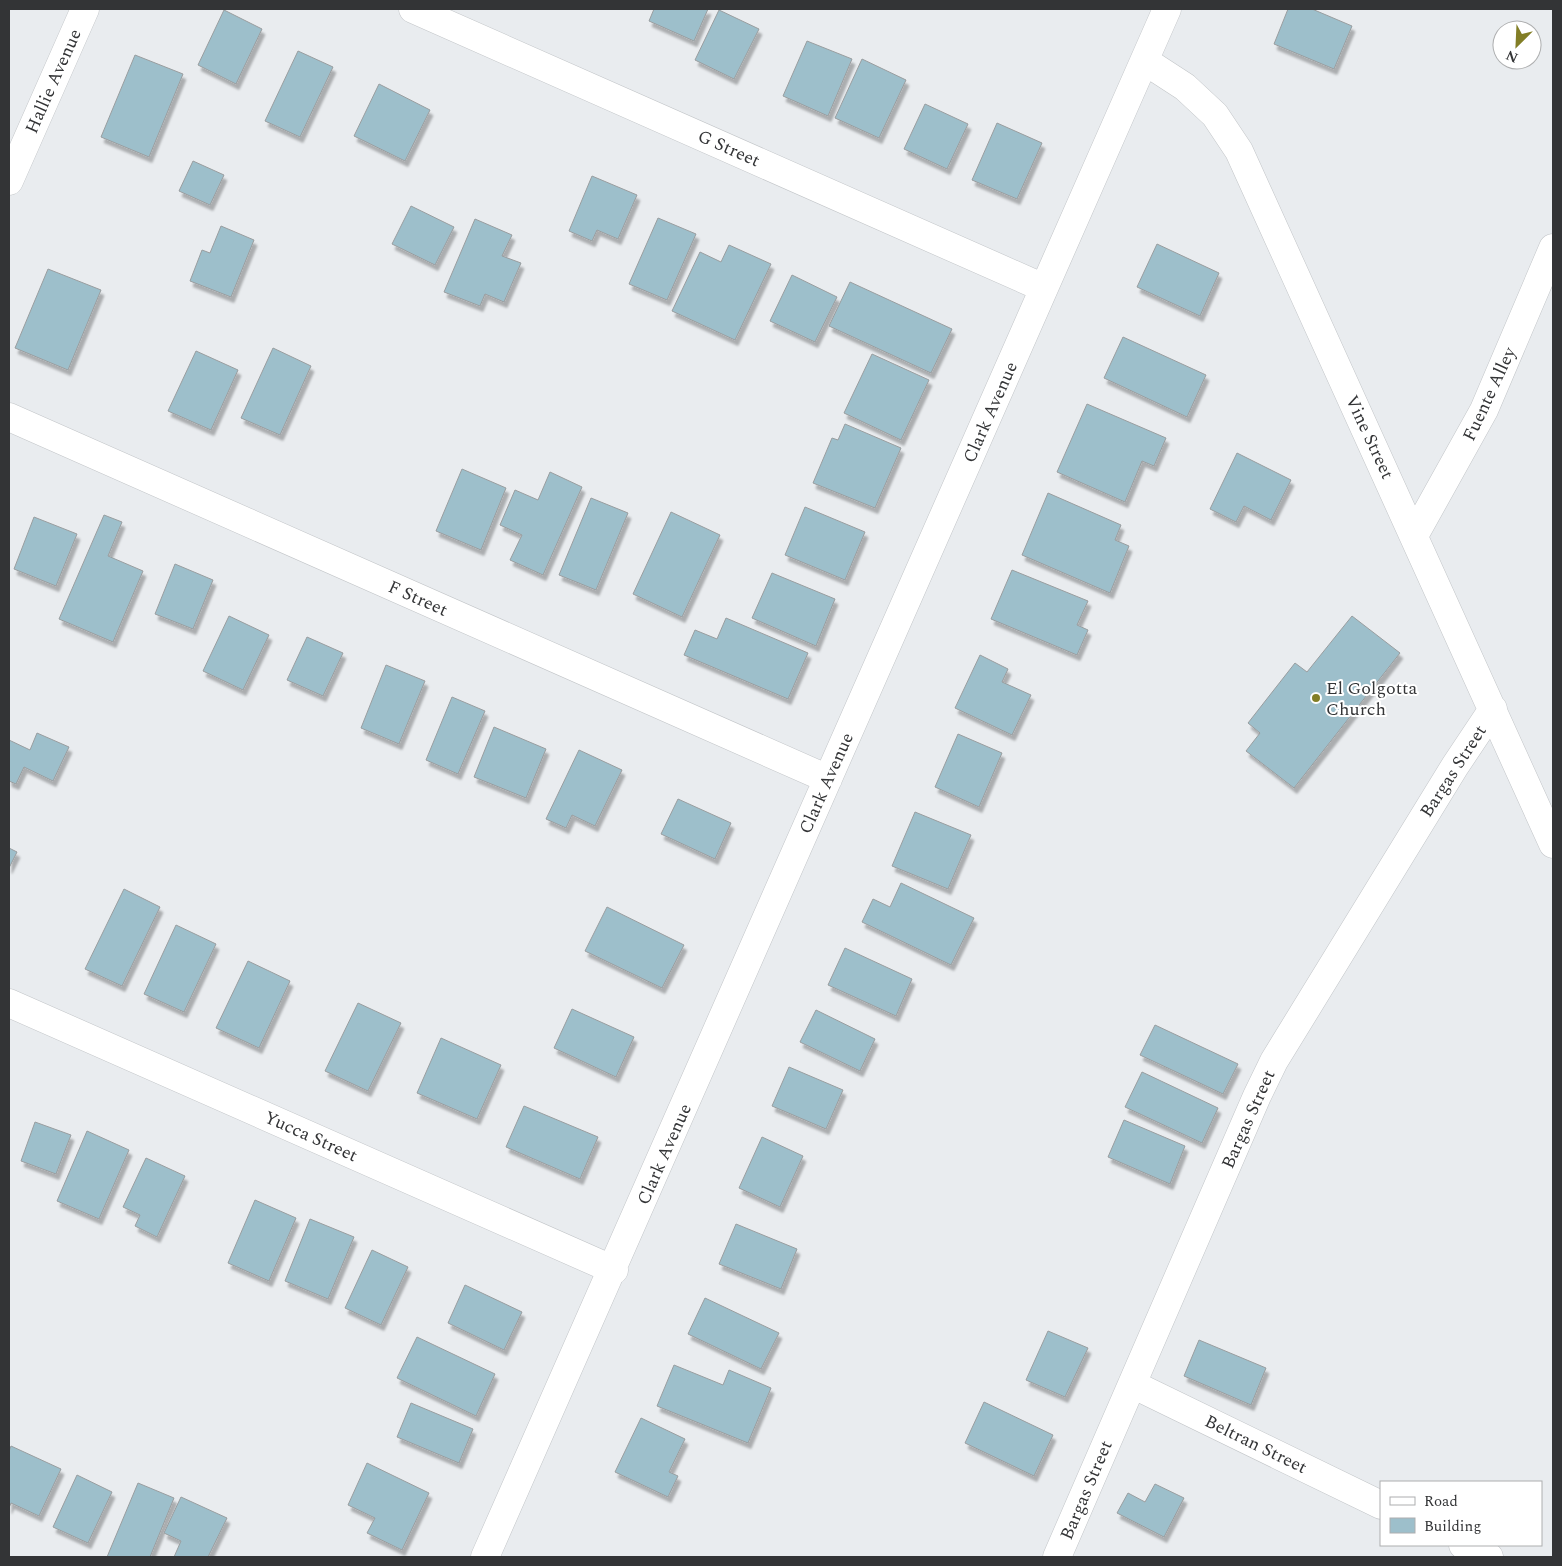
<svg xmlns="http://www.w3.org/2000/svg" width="1562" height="1566" font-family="Spectral,serif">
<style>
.building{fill:#9dbfcb;stroke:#999d9f;filter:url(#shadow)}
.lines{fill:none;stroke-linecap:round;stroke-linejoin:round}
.minor-casing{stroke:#c2c5c8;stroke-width:29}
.minor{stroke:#fff;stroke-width:28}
.poi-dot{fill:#827e26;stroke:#fff;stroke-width:2}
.labels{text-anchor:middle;stroke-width:4;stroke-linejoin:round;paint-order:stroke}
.street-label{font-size:18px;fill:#333436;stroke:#fff}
.poi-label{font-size:18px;fill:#333436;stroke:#fff;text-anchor:start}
</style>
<defs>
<filter id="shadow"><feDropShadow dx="3" dy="5.5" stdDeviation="1" flood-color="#0004"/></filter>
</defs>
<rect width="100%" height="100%" fill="#e9ecef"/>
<path class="building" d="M654,9h54l-14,32 -45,-20z
M1288,9h24l40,17 -18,43 -60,-25z
M224,10l38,19 -26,55 -38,-19z
M719,10l40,19 -25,50 -39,-19z
M807,41l45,18 -24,57 -45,-20z
M298,51l35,16 -33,70 -35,-16z
M135,55l48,19 -34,83 -48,-20z
M862,59l44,21 -27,58 -44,-20z
M379,84l51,26 -25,51 -51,-25z
M925,104l43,20 -21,45 -43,-20z
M997,123l45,20 -25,56 -45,-19z
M193,161l31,14 -14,30 -31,-14z
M592,176l45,19 -19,44 -21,-9 -5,11 -23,-10z
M411,206l43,21 -19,38 -43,-21z
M658,218l38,16 -29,66 -38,-16z
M475,219l37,16 -10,21 19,7 -17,39 -19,-8 -5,12 -36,-14z
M221,226l33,14 -23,57 -41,-16 12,-31 8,3z
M1157,244l62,29 -19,43 -63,-29z
M729,245l42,19 -36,76 -63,-29 28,-59 21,10z
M48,269l53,21 -33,80 -53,-22z
M792,275l45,22 -22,45 -45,-21z
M850,282l102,47 -21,44 -102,-47z
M1123,337l83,38 -19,42 -83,-39z
M273,348l38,18 -31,69 -39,-17z
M196,351l42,19 -27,60 -43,-19z
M872,354l57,26 -28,60 -57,-27z
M1087,404l79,34 -12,28 -12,-5 -17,41 -68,-30z
M845,424l56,24 -26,60 -62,-25 19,-45 6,2z
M1237,453l54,27 -20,40 -27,-14 -8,16 -26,-13z
M462,469l44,19 -25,62 -45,-19z
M550,472l32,15 -39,88 -33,-15 12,-25 -22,-10 15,-35 23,10z
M1048,493l73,32 -6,15 14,6 -19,47 -88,-38z
M591,498l37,15 -32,77 -37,-15z
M805,507l60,25 -20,48 -60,-25z
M671,512l49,23 -38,82 -49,-23z
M104,515l18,7 -14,34 35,15 -30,71 -54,-23z
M34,517l43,17 -21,52 -42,-17z
M175,564l38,16 -20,49 -38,-15z
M1012,570l76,31 -11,24 11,5 -11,25 -86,-36z
M772,573l63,26 -19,47 -64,-28z
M229,616l40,19 -26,55 -40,-19z
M1352,616l48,37 -106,135 -48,-37 14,-18 -12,-10 47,-60 12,9z
M726,618l82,35 -20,46 -104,-44 11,-25 22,9z
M307,637l36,16 -20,43 -36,-16z
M980,655l28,14 -6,13 29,13 -19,40 -57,-27z
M386,665l39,16 -26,63 -38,-16z
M452,697l33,14 -27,63 -32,-14z
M494,727l52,22 -20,49 -52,-21z
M37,733l32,14 -16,34 -29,-14 -8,17 -7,-3v-41l21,10z
M958,734l44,19 -23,54 -44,-20z
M579,750l43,20 -27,56 -23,-11 -6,13 -20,-9z
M678,799l53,24 -16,36 -54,-25z
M915,812l56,23 -23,54 -56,-23z
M9,848l8,4 -8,16z
M901,883l73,35 -23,47 -89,-43 11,-23 17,8z
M124,889l36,18 -38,79 -37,-17z
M607,907l77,38 -22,43 -77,-37z
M176,925l40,19 -32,68 -40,-18z
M845,948l67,31 -16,37 -68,-31z
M248,961l42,20 -31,67 -43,-20z
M358,1003l43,20 -33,68 -43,-20z
M572,1009l62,28 -18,40 -62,-29z
M816,1010l59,29 -15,32 -60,-29z
M1155,1025l83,39 -15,30 -83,-39z
M441,1038l60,27 -24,54 -60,-26z
M789,1067l54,23 -17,39 -54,-23z
M1142,1072l76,36 -16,35 -77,-36z
M524,1106l74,31 -18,42 -74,-32z
M1124,1120l61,26 -15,38 -62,-27z
M35,1122l36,13 -15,39 -35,-13z
M87,1131l42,19 -30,69 -42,-18z
M762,1137l41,19 -23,51 -41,-19z
M146,1158l39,18 -28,61 -22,-11 5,-11 -17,-8z
M255,1200l41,18 -27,63 -41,-18z
M310,1219l44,18 -26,62 -43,-18z
M736,1224l61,25 -16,40 -62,-25z
M372,1250l36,17 -27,58 -36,-17z
M465,1285l57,27 -18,38 -56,-27z
M705,1298l74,35 -18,36 -73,-35z
M1048,1331l40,17 -23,49 -39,-17z
M417,1337l78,37 -19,42 -79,-38z
M1199,1340l67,28 -15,37 -67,-29z
M674,1365l49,20 6,-15 42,18 -23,55 -91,-37z
M984,1402l69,33 -19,41 -69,-33z
M411,1403l62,26 -14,34 -62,-26z
M641,1418l44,21 -16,33 9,4 -10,21 -53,-25z
M11,1446l50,23 -22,47 -28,-13 -2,5v-57z
M367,1463l62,30 -27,57 -35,-17 8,-15 -27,-13z
M77,1475l35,17 -24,51 -35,-16z
M138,1483l36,15 -24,59h-43z
M1155,1484l29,14 -20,39 -47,-24 11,-20 17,9z
M181,1497l46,21 -19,39h-34l7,-16 -17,-8z"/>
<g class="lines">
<defs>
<path id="minor" d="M413,9l631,279
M1145,61l40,26 30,28 24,36 314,693
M9,181l76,-172
M9,417l819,362
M1415,534l69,-124 69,-162
M9,1003l605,267
M1132,1384l249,121
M1463,1545l26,12
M485,1557l682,-1548
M1057,1557l200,-461 17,-35 181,-295 38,-57"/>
</defs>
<use href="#minor" class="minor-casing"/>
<use href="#minor" class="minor"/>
</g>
<circle class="poi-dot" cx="1316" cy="698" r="5"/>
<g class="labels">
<g class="street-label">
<text transform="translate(53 81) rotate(-66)" y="6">Hallie Avenue</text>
<text transform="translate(729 148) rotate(24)" y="6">G Street</text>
<text transform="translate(1489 394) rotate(-65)" y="6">Fuente Alley</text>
<text transform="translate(990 412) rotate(-66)" y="6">Clark Avenue</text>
<text transform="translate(1370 437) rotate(65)" y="6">Vine Street</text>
<text transform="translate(418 598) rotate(24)" y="6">F Street</text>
<text transform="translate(1453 771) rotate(-57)" y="6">Bargas Street</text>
<text transform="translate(826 783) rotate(-66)" y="6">Clark Avenue</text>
<text transform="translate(1248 1119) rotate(-66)" y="6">Bargas Street</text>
<text transform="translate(311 1136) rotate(24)" y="6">Yucca Street</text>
<text transform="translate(664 1154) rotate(-66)" y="6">Clark Avenue</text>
<text transform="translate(1256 1444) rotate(26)" y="6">Beltran Street</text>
<text transform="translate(1086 1490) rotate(-67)" y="6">Bargas Street</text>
</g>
<g class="poi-label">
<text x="1326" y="694">El Golgotta<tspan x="1326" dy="21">Church</tspan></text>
</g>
</g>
<rect width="1562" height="1566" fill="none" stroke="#333436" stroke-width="20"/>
<rect x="1380" y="1481" width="162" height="65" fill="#ffffff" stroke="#adaeaf"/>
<rect x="1390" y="1497" width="25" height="8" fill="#ffffff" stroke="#adaeaf"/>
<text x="1424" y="1506" font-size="15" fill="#333436">Road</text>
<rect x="1390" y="1518" width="25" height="15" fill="#9dbfcb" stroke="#adaeaf"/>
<text x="1424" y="1531" font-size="15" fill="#333436">Building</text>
<g transform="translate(1517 45) rotate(204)"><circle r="24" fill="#ffffff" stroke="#adaeaf"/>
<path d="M0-4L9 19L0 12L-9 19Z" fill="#827e26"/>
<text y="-8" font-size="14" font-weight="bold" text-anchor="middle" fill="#333436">N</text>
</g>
</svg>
